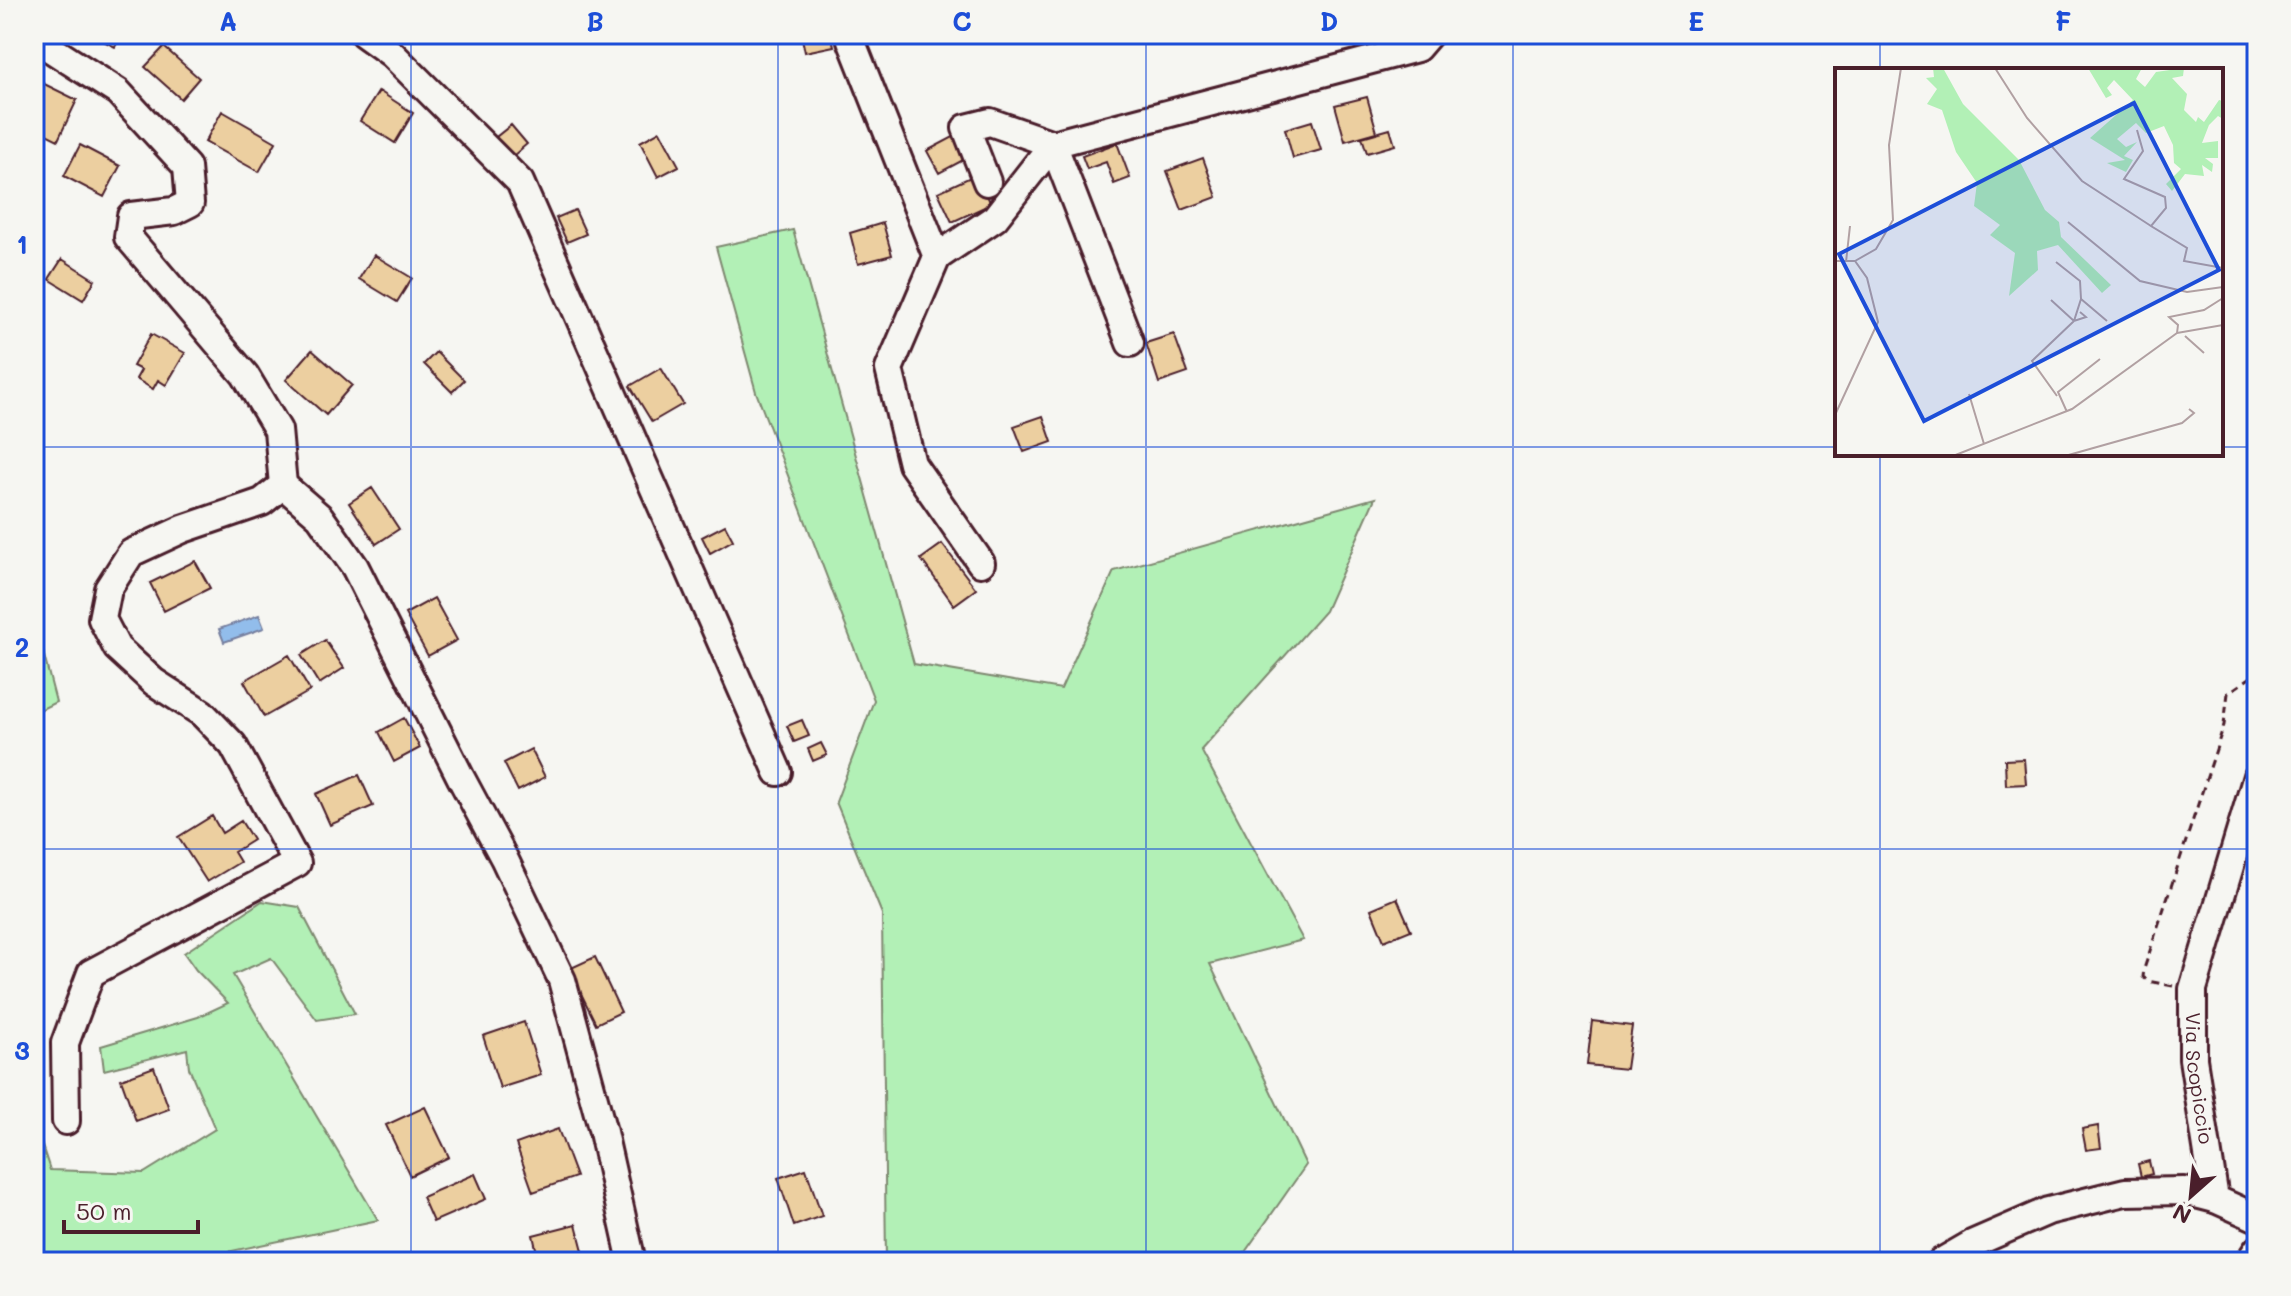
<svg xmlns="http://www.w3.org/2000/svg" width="2291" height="1296" font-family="Mali,sans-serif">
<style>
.green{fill:#b2f0b6;stroke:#7e8870;stroke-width:2}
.water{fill:#92bdeb;stroke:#757e9e;stroke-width:2}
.building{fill:#eccfa0;stroke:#4a1f2b;stroke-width:2}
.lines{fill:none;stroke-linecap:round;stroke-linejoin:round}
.minor-casing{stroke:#4a1f2b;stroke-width:32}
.path{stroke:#4a1f2b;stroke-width:3;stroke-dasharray:8 6;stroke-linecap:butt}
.minor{stroke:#f6f6f2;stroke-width:26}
.grid{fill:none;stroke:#1d4ed8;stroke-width:2;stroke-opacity:0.55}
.labels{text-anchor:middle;stroke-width:6;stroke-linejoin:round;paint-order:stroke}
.street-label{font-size:20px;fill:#4a1f2b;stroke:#f6f6f2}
.inset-road{fill:none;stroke:#b1a0a2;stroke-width:2}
.view{fill:#1d4ed8;fill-opacity:0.15;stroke:#1d4ed8;stroke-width:4}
.inset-edge{fill:none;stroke:#4a1f2b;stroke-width:4}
.neatline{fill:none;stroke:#1d4ed8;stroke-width:3}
.grid-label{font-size:26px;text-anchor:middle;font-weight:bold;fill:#1d4ed8}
</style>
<rect width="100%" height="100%" fill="#f6f6f2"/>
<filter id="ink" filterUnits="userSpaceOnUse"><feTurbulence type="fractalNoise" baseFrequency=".0125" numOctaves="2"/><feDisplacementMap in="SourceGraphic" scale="16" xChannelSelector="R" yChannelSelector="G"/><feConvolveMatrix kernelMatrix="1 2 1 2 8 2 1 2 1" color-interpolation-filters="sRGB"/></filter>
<g filter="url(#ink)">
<path class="green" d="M793,230l121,434 147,25 53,-118 261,-73 -50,113 -124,139 102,190 -93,24 96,201 -68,97h-352l-4,-348 -46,-112 38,-102 -118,-308 -40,-145z
M34,640h6l16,62 -22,11z
M262,901l37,6 56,107 -38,6 -46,-62 -38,17 145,245 -198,42h-146v-141l16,49 94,3 71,-44 -26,-61 -2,-19 -83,21 -3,-24 97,-29 30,-14 -32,-33 -12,-17z"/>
<path class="water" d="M259,615l5,13 -40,14 -5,-13z"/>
<path class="building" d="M90,34h32l-7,13z
M801,34h30l3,12 -29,6z
M164,47l35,31 -18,21 -36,-32z
M34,79l43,21 -19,40 -24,-12z
M379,91l34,22 -18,30 -35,-22z
M1367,97l10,35 -32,9 -10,-36z
M222,111l54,31 -17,30 -54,-30z
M1312,121l9,29 -28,8 -8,-29z
M511,125l16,19 -20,17 -16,-20z
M1390,129l5,16 -28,8 -5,-16z
M660,131l19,35 -21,11 -18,-35z
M957,135l12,22 -30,16 -12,-22z
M1117,143l13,35 -16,6 -8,-22 -19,7 -5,-13z
M80,145l40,21 -16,31 -40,-21z
M1203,158l14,39 -35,13 -15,-39z
M977,174l14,30 -39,18 -14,-30z
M575,210l11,24 -19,8 -11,-24z
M883,223l9,32 -34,9 -8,-31z
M374,255l38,23 -15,24 -38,-23z
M62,259l33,21 -12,20 -34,-21z
M151,334l34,19 -19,32 -8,-5 -5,9 -17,-10 5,-9 -8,-4z
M1174,334l14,39 -29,10 -13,-40z
M312,350l40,35 -26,30 -40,-35z
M436,352l28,28 -12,12 -28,-28z
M661,368l22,36 -31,18 -22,-36z
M1043,416l9,26 -28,10 -10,-26z
M372,488l27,41 -23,15 -27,-41z
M725,525l8,15 -23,13 -8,-16z
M942,544l34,45 -22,16 -33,-46z
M195,561l15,27 -46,23 -14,-28z
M434,598l23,42 -29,16 -23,-42z
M325,640l19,28 -25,16 -18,-29z
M289,655l21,36 -46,26 -20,-36z
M404,718l16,30 -26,14 -15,-30z
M802,720l7,16 -15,6 -7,-16z
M821,743l6,12 -14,6 -5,-12z
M531,749l14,28 -27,14 -14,-28z
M2024,759l2,25 -20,1 -1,-25z
M359,775l14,31 -43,19 -14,-31z
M212,816l10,17 19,-12 12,19 -19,12 6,10 -33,20 -29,-45z
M1397,898l14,32 -27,11 -13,-32z
M595,957l26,55 -25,12 -27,-55z
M1592,1021l40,5 -6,43 -39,-4z
M524,1022l17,53 -41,13 -17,-52z
M154,1067l15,42 -33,12 -15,-42z
M425,1107l24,50 -39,19 -24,-51z
M2098,1126l3,22 -15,2 -4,-21z
M558,1129l18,48 -43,15 -17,-48z
M2149,1161l3,13 -11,3 -3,-13z
M806,1169l16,47 -28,10 -16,-48z
M475,1174l11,25 -53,23 -11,-25z
M576,1224l10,38h-47l-6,-27z"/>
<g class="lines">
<defs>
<g id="minor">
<path d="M364,34l28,20 128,128 258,590"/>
<path d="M34,38l84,54 69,75 3,36 -16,8 -43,5 -3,21 117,138 33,55 5,55 -21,17 -79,27 -52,24 -23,36 -6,30 15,29 37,34 48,31 31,32 64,118 -206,110 -26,70 1,78"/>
<path d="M851,40l86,217 58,-39 58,-74 -63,-22 -24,6 21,54"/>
<path d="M937,257l-48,112 23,95 69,99"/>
<path d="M1130,343l-77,-199 364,-96 12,-14"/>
<path d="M283,485l37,32 35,50 106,211 43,80 58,122 41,152 29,130"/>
<path id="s1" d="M2257,776l-64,213v70l22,140 42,19"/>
<path d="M1941,1262l31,-18 76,-33 77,-19 59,-1 31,8"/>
<path d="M2249,1262l8,-12"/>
</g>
</defs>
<use href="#minor" class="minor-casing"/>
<path class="path" d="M2173,986l-25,-5 -5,-4 1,-8 80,-244 4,-32 29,-20"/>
<use href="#minor" class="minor"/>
</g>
</g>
<path class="grid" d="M411,34v1228M778,34v1228M1146,34v1228M1513,34v1228M1880,34v36M34,447h1803M2221,447h36M1880,454v808M34,849h2223"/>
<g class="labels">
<g class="street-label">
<text dy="7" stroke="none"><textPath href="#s1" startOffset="312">Via Scopiccio</textPath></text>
</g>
</g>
<g transform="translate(1835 68)">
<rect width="388" height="388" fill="#f6f6f2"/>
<path d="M98,0h10l20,36 56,56 26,50 14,12 2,15 50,48 -9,8 -44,-48 -21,6 1,19 -29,26 6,-43 -25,-18 10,-10 -26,-19 3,-23 -21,-31 -14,-42 -15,-6 10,-15 -11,-11 8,-1zM253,0h54l-6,11 9,8 11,-15 28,-4 -1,8 -11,2 15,16 -3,16 12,12 2,-5 6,5 15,-22 4,1v18l-5,-3 -9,9 -7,18 16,-2v17h-13l8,6 -1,8 -10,-7 2,11 -19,-2 -13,17 -6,-7 15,-15 -7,-6 -1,-18 -9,-19 -18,7 -10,-10 -19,16 9,8 11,-5 -13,14 9,4 -7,12 -19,-9 18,-3 -35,-22 43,-38 -19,-20 -7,8 5,7 -6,3z" fill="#b2f0b6"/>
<path class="inset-road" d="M160,0l32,50 55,63 69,45M302,62l6,21 -19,28 41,18 1,11 -15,18 36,22 -3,13 39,7M233,154l72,59 47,11 36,-5M0,193h20l12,17 11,44 -43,93M20,193l21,-12 17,-29 -4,-75 12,-77M11,194l4,-36M221,194l24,19 1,18M216,232l23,21 -42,40 25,35M245,244l6,5 -12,4 7,-22 26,22M342,265l46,-8M350,268l19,17M134,326l15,50M232,344l-9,-20 42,-33M118,388l119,-47 105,-76 1,-8 -9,-8 35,-7 19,-12M230,388l117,-33 12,-10 -5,-4"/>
<path class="view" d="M299,35l85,167 -295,151 -85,-167z"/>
<rect width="388" height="388" class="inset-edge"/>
</g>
<rect width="2291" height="1296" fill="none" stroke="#f6f6f2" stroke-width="88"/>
<g transform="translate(2191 1196) rotate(207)" stroke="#f6f6f2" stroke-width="6" paint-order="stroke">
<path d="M0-6L14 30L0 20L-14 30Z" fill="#4a1f2b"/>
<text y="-12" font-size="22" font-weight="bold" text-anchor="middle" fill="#4a1f2b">N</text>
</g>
<path d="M64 1220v12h134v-12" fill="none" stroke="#4a1f2b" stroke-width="4"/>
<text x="76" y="1220" font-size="24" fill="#4a1f2b" stroke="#f6f6f2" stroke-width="6" paint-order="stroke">50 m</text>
<rect x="44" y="44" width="2203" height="1208" class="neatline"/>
<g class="grid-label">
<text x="228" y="31">A</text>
<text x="595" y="31">B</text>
<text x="962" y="31">C</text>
<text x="1329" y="31">D</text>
<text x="1696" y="31">E</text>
<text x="2063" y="31">F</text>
<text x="22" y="254">1</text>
<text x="22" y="657">2</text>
<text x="22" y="1060">3</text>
</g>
</svg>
